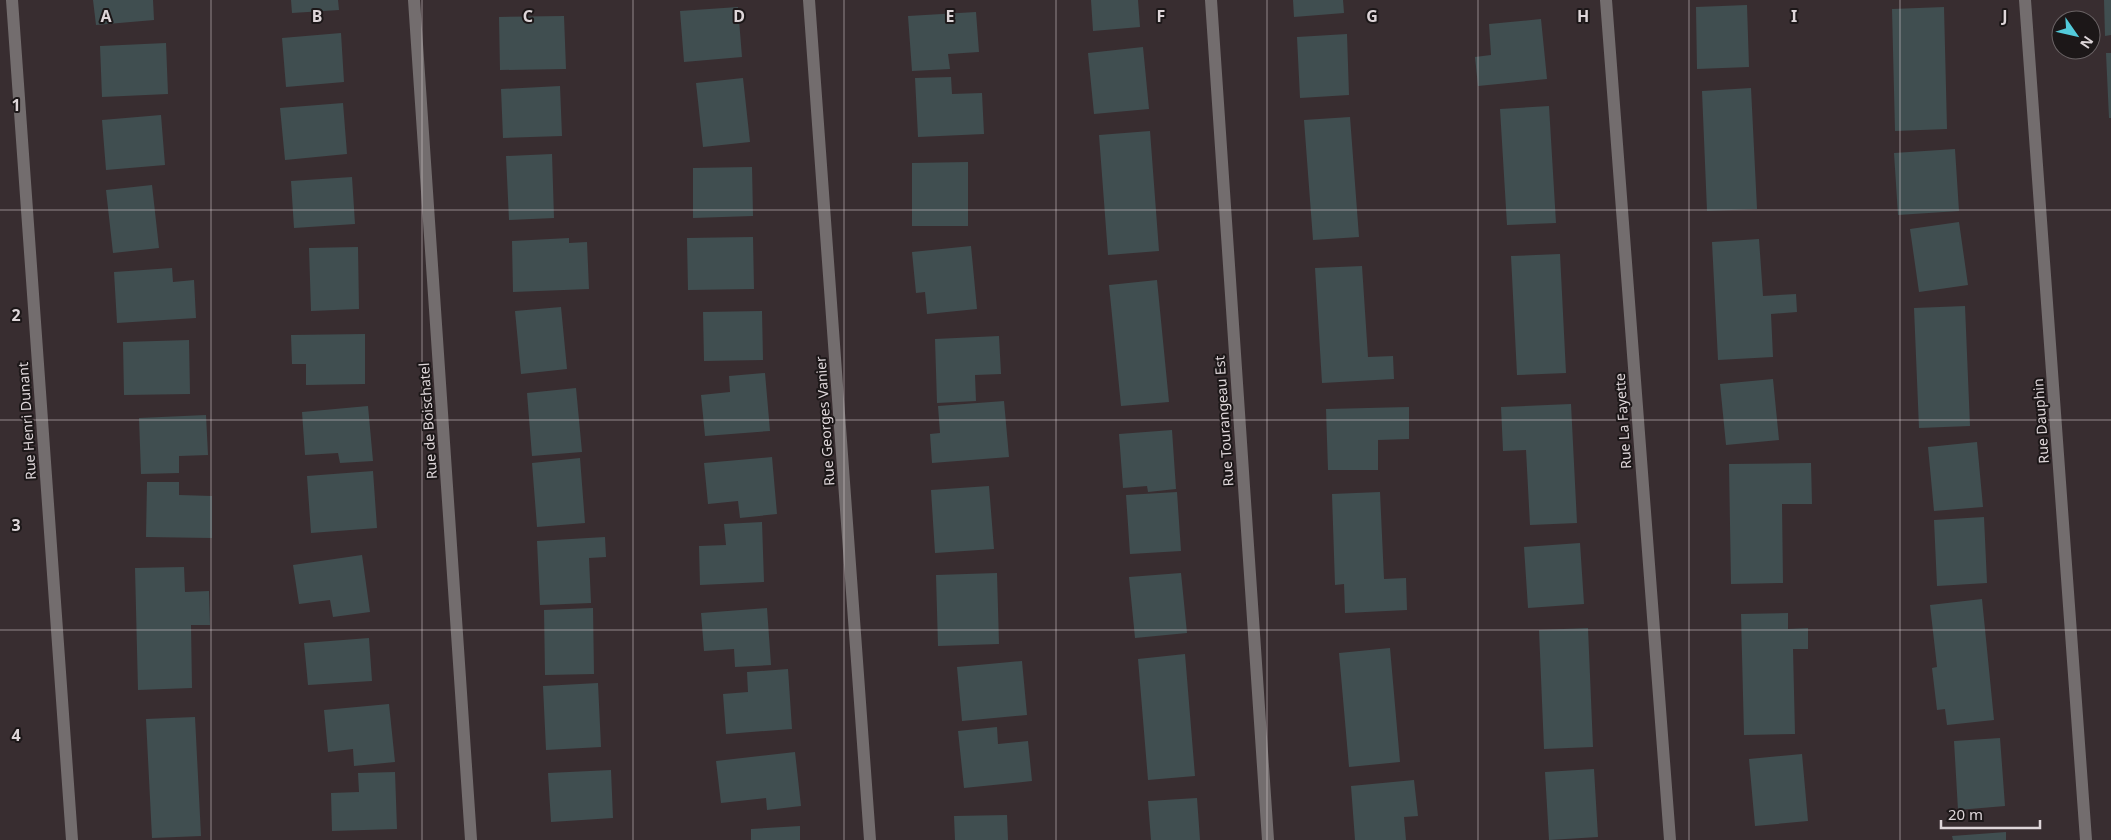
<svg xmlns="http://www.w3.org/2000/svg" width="2111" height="840" font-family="'Noto Sans',sans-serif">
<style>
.building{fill:#404e50}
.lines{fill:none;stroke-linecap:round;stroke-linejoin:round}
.minor{stroke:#736d6e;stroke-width:12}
.grid{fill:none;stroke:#ded6d9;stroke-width:1;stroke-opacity:0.55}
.labels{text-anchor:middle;stroke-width:4;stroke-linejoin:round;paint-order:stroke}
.street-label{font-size:14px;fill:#ded6d9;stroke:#1c1718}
.grid-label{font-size:16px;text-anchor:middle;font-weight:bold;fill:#ded6d9;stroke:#1c1718;stroke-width:4;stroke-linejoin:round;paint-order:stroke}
</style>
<rect width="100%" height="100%" fill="#382d30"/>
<path class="building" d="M93,0h60l1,20 -58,5z
M291,0h47l1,10 -47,3z
M1091,0h47l2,27 -47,4z
M1293,0h50l1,13 -50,4z
M2104,0h7v35l-6,1z
M1747,5l2,62 -52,2 -1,-62z
M738,7l4,50 -58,5 -4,-51z
M1944,7l3,122 -52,2 -3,-122z
M976,12l3,40 -31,2 2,15 -38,2 -4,-55z
M564,16l2,53 -66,1 -1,-53z
M1541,19l6,60 -69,7 -3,-29 16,-2 -2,-31z
M341,33l3,49 -58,5 -4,-49z
M1347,34l2,61 -49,3 -3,-61z
M166,43l2,51 -66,3 -2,-51z
M1143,47l6,62 -55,5 -6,-61z
M2106,53h5v65h-2z
M951,77l1,17 30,-1 2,41 -66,3 -3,-59z
M743,78l7,64 -47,5 -7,-64z
M560,86l2,50 -59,2 -2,-49z
M1751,88l6,121 -50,2 -5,-120z
M343,103l4,51 -62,6 -5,-52z
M1549,106l7,117 -49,2 -7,-116z
M161,115l4,50 -59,5 -4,-50z
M1350,117l9,120 -46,3 -9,-120z
M1150,131l9,120 -51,4 -9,-120z
M1955,149l4,62 -61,4 -4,-62z
M552,154l2,64 -45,2 -3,-64z
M968,162v64h-56v-63z
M752,167l1,49 -60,2v-50z
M352,177l3,47 -61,4 -3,-47z
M152,185l7,63 -46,5 -7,-63z
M1959,222l9,63 -49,7 -9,-63z
M753,237l1,52 -66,1 -1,-52z
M569,238v5l18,-1 2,47 -76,3 -1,-51z
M1759,239l4,57 33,-2 1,18 -26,2 2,43 -55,3 -6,-118z
M971,246l6,63 -50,5 -2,-22 -9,1 -4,-41z
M358,247l1,62 -48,2 -2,-63z
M1560,254l6,119 -49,2 -6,-119z
M1362,266l6,91 25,-1 1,23 -72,4 -7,-115z
M172,268l1,14 21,-2 2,38 -79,5 -3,-51z
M1157,280l12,122 -48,4 -12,-121z
M1965,306l5,120 -51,2 -5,-120z
M561,307l6,62 -46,5 -6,-63z
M762,311l1,49 -59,1 -1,-49z
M365,334v50l-59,1v-21h-14l-1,-29z
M999,336l2,38 -26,1 1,26 -39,2 -2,-64z
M189,340l1,54 -66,1 -1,-53z
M765,373l5,58 -65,5 -4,-41 29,-3 -1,-16z
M1773,379l6,61 -53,5 -6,-61z
M576,388l6,64 -50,4 -5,-63z
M1004,401l5,56 -77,6 -2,-29 10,-1 -2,-27z
M1571,404l6,119 -47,2 -4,-75 -23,1 -2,-44z
M368,406l5,55 -33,2 -2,-10 -33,2 -3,-43z
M1409,407v32l-31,1v30h-50l-2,-61z
M206,415l2,40 -29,1v17l-38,1 -2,-56z
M1172,430l4,59 -28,3 -1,-6 -24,2 -4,-54z
M1977,442l6,65 -49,4 -6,-64z
M772,457l5,57 -37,4 -2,-17 -30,3 -4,-41z
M580,458l5,65 -48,4 -5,-64z
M1811,463l1,41h-30l1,79 -52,1 -2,-120z
M373,471l4,57 -66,5 -4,-57z
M147,482h32v13l33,1v42l-66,-1z
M989,486l5,63 -59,4 -4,-63z
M1177,492l4,59 -51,3 -4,-59z
M1380,492l4,87 22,-1 1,32 -62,3 -1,-29 -9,1 -3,-91z
M1984,517l3,66 -50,3 -3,-66z
M762,522l2,60 -64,3 -1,-39 27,-1 -2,-21z
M605,537l1,20 -17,1 2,45 -51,2 -3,-64z
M1580,543l4,61 -56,4 -4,-61z
M362,555l8,57 -37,5 -3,-17 -31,4 -6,-39z
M184,567l1,25 24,-1 1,34h-19l1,63 -54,2 -3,-122z
M997,573l2,71 -61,2 -2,-71z
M1181,573l6,60 -52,5 -6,-61z
M1982,599l12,121 -47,5 -2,-16 -8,1 -5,-42 5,-1 -7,-62z
M593,608l1,66 -49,1 -1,-65z
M767,608l4,57 -36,2 -1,-18 -30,2 -3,-38z
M1788,613v16l20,-1v21h-15l2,85 -51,1 -3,-121z
M1588,628l5,119 -49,2 -5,-119z
M369,638l3,43 -64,4 -4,-42z
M1390,648l10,114 -51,5 -10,-114z
M1185,654l10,122 -47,4 -10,-121z
M1022,661l5,54 -65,6 -5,-54z
M788,669l4,60 -66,5 -3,-40 25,-2 -1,-20z
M598,683l3,64 -55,3 -3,-64z
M389,704l6,58 -41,4 -1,-17 -25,3 -4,-42z
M195,717l6,119 -49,2 -6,-119z
M997,727l1,17 30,-3 4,40 -68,7 -6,-57z
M2000,738l5,68 -47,4 -4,-69z
M795,752l6,54 -34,4 -1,-12 -45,5 -5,-42z
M1802,754l6,67 -53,5 -6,-67z
M1594,769l4,68 -49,3 -4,-68z
M611,770l2,48 -62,4 -3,-49z
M395,772l2,57 -65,2 -1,-38 28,-1 -1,-19z
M1414,780l4,36 -14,1 2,23h-51l-4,-54z
M1197,798l3,42h-49l-3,-39z
M1007,815l1,25h-53l-1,-24z
M800,826v14h-49v-11z
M2006,832v8h-53l-1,-4z"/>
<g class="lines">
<path class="minor" d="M12,0l60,840
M414,0l57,840
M809,0l61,840
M1211,0l57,840
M1606,0l64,840
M2025,0l61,840"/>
</g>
<path class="grid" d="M211,0v840M422,0v840M633,0v840M844,0v840M1056,0v840M1267,0v840M1478,0v840M1689,0v840M1900,0v840M0,210h2111M0,420h2111M0,630h2111"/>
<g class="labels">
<g class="street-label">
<text transform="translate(27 421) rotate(-94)" y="5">Rue Henri Dunant</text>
<text transform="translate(428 421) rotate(-94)" y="5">Rue de Boischatel</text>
<text transform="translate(825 421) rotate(-94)" y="5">Rue Georges Vanier</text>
<text transform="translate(1224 421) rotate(-94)" y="5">Rue Tourangeau Est</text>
<text transform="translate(1623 421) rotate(-94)" y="5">Rue La Fayette</text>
<text transform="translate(2041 421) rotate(-94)" y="5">Rue Dauphin</text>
</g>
</g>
<g class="grid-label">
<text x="106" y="22">A</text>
<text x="317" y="22">B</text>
<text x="528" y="22">C</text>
<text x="739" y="22">D</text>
<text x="950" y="22">E</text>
<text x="1161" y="22">F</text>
<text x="1372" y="22">G</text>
<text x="1583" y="22">H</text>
<text x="1794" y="22">I</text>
<text x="2005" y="22">J</text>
<text x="16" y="111">1</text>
<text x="16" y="321">2</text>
<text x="16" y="531">3</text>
<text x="16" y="741">4</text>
</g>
<g transform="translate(2076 35) rotate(124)"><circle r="24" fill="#1c1718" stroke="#6a6365"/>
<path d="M0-4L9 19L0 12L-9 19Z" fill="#53cbdb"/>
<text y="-8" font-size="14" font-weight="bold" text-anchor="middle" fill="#ded6d9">N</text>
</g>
<path d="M1941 820v8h99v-8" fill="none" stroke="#ded6d9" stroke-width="2.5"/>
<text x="1948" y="820" font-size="15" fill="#ded6d9" stroke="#1c1718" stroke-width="4" paint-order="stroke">20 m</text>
</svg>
